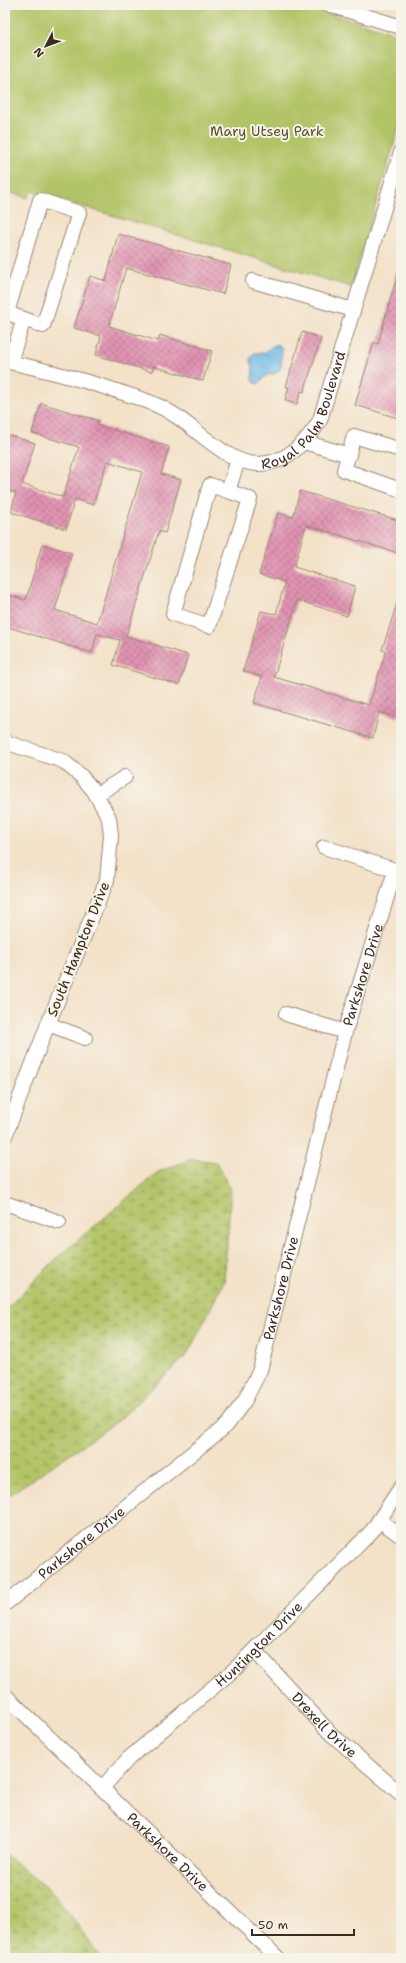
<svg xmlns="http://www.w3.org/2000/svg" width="406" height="1963" font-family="'Shantell Sans',sans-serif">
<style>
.green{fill:#b2c467;stroke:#767742}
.wetland{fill:url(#wetland-marsh);stroke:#767742}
.water{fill:url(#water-ripples);stroke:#567283}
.building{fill:url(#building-cross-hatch)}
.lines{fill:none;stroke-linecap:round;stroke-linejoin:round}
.minor-casing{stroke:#978673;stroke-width:16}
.minor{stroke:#fff;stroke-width:14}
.labels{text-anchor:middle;stroke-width:4;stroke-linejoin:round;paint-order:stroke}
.park-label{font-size:14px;fill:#595030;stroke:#f7f3e8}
.street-label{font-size:14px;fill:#3b2a1e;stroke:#f7f3e8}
</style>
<defs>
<pattern id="wetland-marsh" width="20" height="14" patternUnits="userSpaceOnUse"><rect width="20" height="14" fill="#b2c467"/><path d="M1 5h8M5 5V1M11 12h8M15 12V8" fill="none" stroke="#929f54"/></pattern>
<pattern id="water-ripples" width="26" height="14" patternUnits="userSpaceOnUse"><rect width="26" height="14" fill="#70b9e8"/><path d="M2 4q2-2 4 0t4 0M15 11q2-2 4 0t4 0" fill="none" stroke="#5d97bb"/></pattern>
<pattern id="building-cross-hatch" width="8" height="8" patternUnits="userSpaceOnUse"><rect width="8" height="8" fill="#e193b2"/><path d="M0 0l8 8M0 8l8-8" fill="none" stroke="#b87890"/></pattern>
</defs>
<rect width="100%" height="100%" fill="#f7f3e8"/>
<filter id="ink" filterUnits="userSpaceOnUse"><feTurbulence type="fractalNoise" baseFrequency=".025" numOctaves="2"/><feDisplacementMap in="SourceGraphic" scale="8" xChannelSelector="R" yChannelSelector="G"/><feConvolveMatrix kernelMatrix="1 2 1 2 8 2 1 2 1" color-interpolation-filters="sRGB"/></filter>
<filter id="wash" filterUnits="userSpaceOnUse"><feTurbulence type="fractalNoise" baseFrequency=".012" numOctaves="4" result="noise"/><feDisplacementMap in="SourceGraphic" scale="16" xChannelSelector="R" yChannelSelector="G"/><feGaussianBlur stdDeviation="0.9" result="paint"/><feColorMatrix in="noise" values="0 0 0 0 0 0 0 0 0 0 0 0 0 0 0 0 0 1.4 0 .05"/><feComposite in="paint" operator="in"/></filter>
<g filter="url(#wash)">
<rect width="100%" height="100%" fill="#f3e1c8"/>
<path class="green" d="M5,5h295l101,30v85l-50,167 -320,-96 -3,7 -23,-7z"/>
<path class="wetland" d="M192,1159l24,3 15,28 -7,92 -37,73 -68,65 -114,78v-188l51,-51 102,-87z
M5,1854l53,44 43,60h-96z"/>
<path class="water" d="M274,345h5l3,5 -1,17 -2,4 -5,3 -7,1 -8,8 -3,1 -4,-5 1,-12 -3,-8 4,-6h10z"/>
<g id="blocks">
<path class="building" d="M118,234l113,31 -8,29 -97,-26 -17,58 49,15 2,-6 52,16 -9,30 -50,-15 -1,6 -56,-17 5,-19 -27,-8 16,-52 16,5z
M398,272h3v147l-46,-14 19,-63 4,2z
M302,332l19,6 -17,54 -3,-1 -4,13h-2l-10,-4 4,-13h-3z
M41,403l58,18 -2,4 72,22 -8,27 20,6 -16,53 -6,-2 -33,105 62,19 -9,30 -66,-20 7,-25 -23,-6 -5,19 -87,-27v-32l21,6 16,-56 30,9 -17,57 42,13 45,-151 -35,-11 -14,44 -18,-6 -9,30 -55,-17 5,-19 -11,-4v-55l30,9 -13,41 41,13 16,-50 -47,-14z
M300,491l101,30v33l-95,-29 -12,42 61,19 -8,30 -50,-16 -23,77 95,28 17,-54 -4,-1 17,-53h2v112l-3,8 -19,-5 -6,26 -119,-35 8,-26 -19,-6 18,-60 15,3 9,-32 -26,-8 19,-61 15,4z"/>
</g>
</g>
<g filter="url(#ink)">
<use href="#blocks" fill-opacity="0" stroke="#978673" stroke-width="1"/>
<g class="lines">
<defs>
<g id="minor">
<path d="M330,5l71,22"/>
<path d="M253,281l100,29"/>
<path id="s1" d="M5,361c36,8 71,17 106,28 23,8 45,13 65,27 23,15 53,48 82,48 28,0 49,-22 62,-44l81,-268"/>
<path d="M10,362l14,-43 -17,-6 33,-113 39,13 -36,113 -19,-7"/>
<path d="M304,442l45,13"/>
<path d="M401,450l-47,-14 -10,34 57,20"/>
<path d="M228,491l22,8 -41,127 -36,-12 37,-129 18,6 10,-31"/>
<path d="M5,742l58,19 17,14 14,16 15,27 2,18 -4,44 -59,144 -43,112"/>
<path d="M96,795l29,-18"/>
<path d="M324,847l77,25"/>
<path d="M286,1014l59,18"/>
<path d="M48,1024l37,14"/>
<path d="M5,1203l54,19"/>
<path d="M379,1520l22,16"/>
<path id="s2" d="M5,1604l222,-179 18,-25 15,-30 85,-338 50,-161"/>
<path id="s3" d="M254,1650l77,84 70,60"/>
<path id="s4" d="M5,1695l273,263"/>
<path id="s5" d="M102,1788l27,-30 107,-90 18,-18 118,-119 29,-44"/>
</g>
</defs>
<use href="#minor" class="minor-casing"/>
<use href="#minor" class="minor"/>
</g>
</g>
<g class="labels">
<g class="park-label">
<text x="267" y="136">Mary Utsey Park</text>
</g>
<g class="street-label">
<text dy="5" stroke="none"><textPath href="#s1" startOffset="354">Royal Palm Boulevard</textPath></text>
<text transform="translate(78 949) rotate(-68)" y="5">South Hampton Drive</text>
<text dy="5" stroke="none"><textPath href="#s2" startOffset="758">Parkshore Drive</textPath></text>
<text dy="5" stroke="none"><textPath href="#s2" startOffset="434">Parkshore Drive</textPath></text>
<text dy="5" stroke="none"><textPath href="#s2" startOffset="98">Parkshore Drive</textPath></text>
<text dy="5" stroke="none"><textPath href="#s5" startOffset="213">Huntington Drive</textPath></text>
<text dy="5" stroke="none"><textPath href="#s3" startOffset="103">Drexell Drive</textPath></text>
<text dy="5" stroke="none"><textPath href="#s4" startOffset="226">Parkshore Drive</textPath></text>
</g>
</g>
<rect width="406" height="1963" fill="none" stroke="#f7f3e8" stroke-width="20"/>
<g transform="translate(46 46) rotate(228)" stroke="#f7f3e8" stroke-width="3" paint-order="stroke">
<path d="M0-3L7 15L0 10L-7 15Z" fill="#3b2a1e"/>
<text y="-6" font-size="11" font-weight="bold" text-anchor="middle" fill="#3b2a1e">N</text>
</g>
<path d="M252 1929v6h102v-6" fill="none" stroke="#3b2a1e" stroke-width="2"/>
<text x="258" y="1929" font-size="12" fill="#3b2a1e" stroke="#f7f3e8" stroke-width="3" paint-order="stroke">50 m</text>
</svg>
